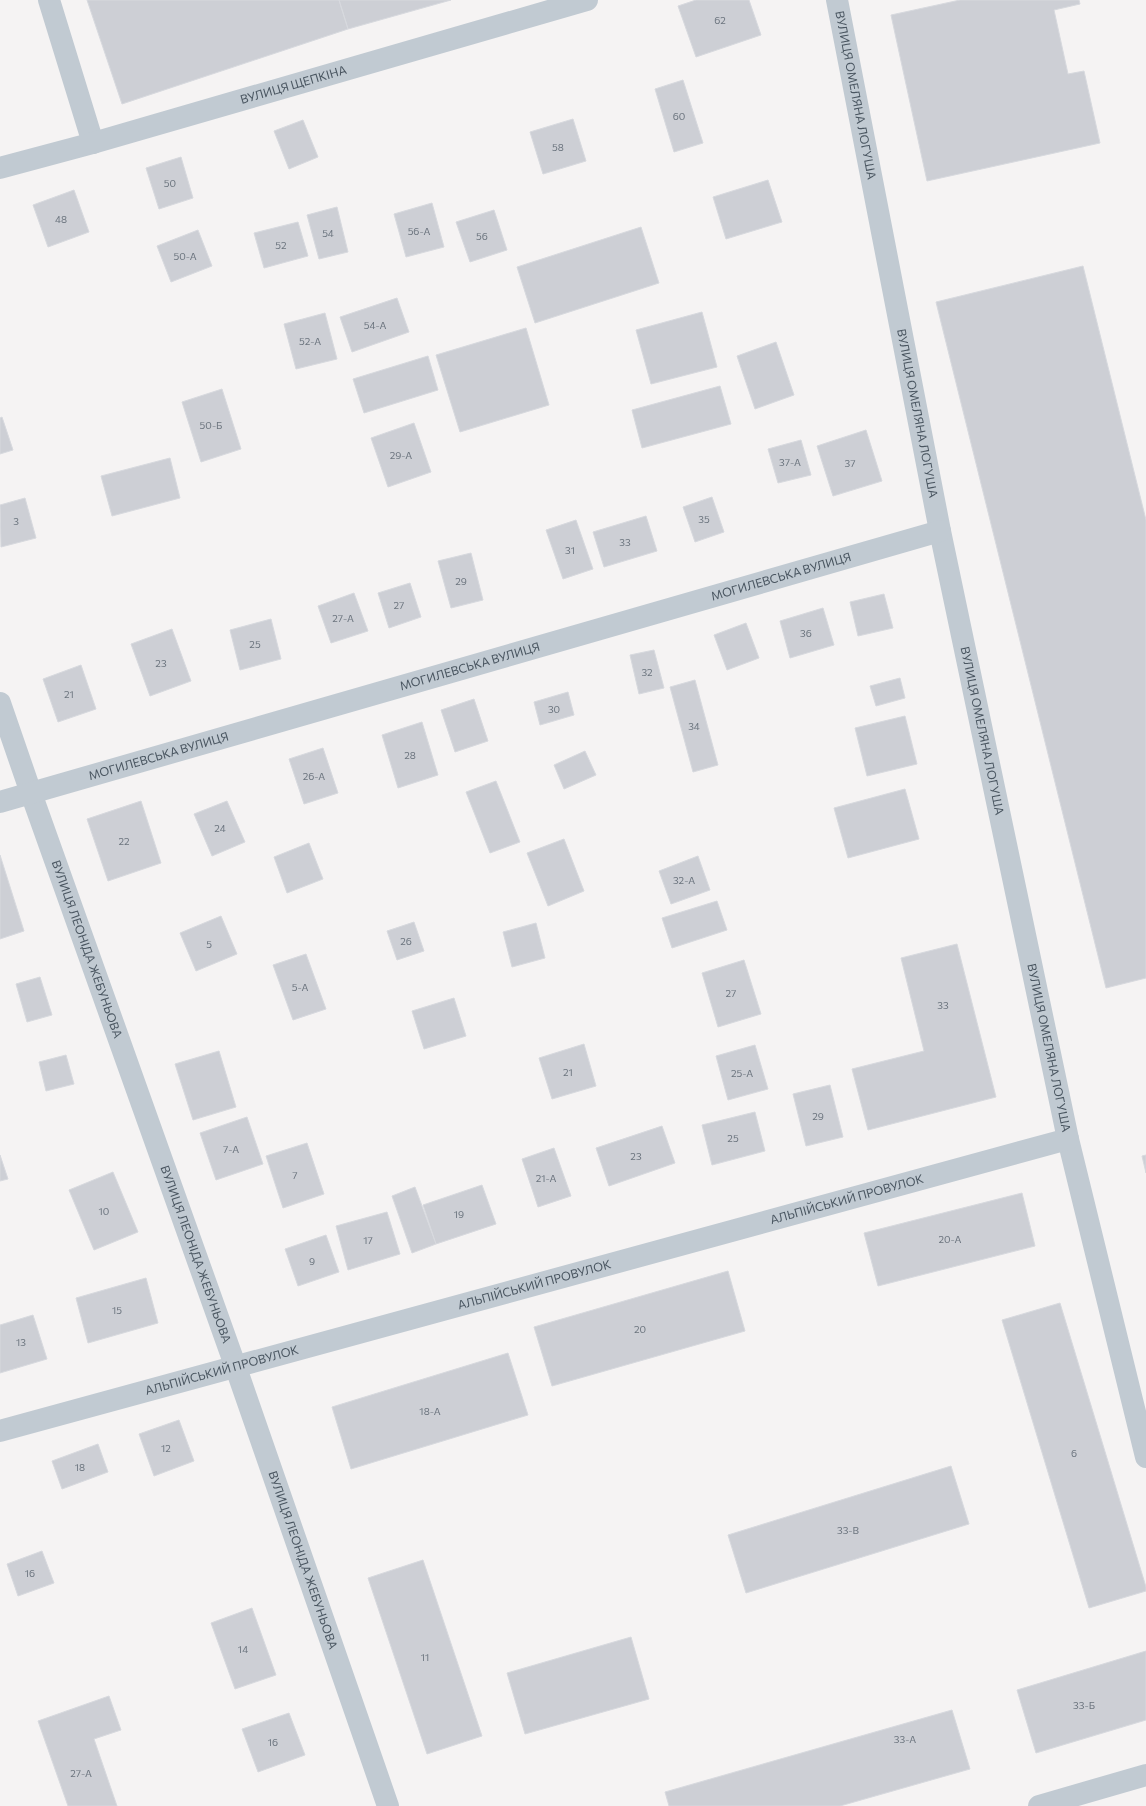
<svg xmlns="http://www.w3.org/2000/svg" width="1146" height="1806" font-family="Commissioner,sans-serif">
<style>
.building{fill:#cdcfd5;stroke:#d7d9de}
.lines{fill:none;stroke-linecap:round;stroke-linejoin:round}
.minor{stroke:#c1cad2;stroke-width:22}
.labels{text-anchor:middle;stroke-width:3;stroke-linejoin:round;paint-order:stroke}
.number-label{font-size:10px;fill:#6b747e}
.street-label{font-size:12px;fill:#4a5661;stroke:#fff}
</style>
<rect width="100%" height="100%" fill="#f5f3f3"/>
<path class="building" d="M87,0h252l9,29 -226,75z
M339,0h112l-103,29z
M696,0h53l12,35 -65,22 -18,-51z
M960,0h119l1,4 -26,6 14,64 16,-3 16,72 -173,38 -36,-166z
M683,80l20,63 -29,9 -19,-63z
M573,119l13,42 -43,13 -13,-42z
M303,120l15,37 -29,12 -15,-38z
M181,157l12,41 -34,11 -13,-41z
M768,180l14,42 -56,17 -13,-42z
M74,190l15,42 -41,15 -15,-42z
M432,203l12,44 -38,10 -12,-43z
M337,207l11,45 -29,7 -12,-44z
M494,210l13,40 -37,12 -14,-40z
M298,222l10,34 -44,12 -10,-35z
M641,227l18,56 -124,40 -18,-56z
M198,230l14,36 -41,16 -14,-36z
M1083,266l63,254v458l-40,10 -170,-686z
M397,298l12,34 -57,20 -12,-35z
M702,312l15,55 -66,17 -15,-54z
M325,313l12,46 -41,10 -12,-45z
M526,328l23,77 -89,27 -24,-77z
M776,342l18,53 -39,14 -18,-53z
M428,356l10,34 -74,23 -11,-34z
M720,386l11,38 -89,24 -10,-38z
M222,389l19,60 -40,13 -19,-60z
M2,417l11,33 -13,4v-36z
M414,423l17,49 -43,15 -17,-49z
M866,430l16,51 -49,15 -16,-50z
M801,440l10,35 -33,8 -10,-34z
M170,458l10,40 -68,18 -11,-40z
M712,497l12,35 -29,10 -12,-35z
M25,498l11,40 -35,9 -1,-42z
M646,516l11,35 -53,16 -11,-35z
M576,520l17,49 -30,10 -17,-49z
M471,553l12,47 -32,8 -13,-47z
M410,583l11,34 -32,11 -11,-35z
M354,593l14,38 -37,12 -13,-37z
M884,594l9,34 -35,8 -8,-34z
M823,608l11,37 -44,13 -10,-37z
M271,619l10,40 -41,11 -10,-40z
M746,623l13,35 -32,12 -13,-35z
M172,629l19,52 -41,15 -19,-52z
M654,650l10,38 -25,6 -9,-39z
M81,665l15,44 -38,13 -15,-43z
M900,678l5,20 -29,8 -6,-20z
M695,680l23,85 -25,7 -23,-85z
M568,692l6,23 -34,10 -6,-23z
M474,699l14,42 -33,11 -14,-42z
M905,716l12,48 -50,12 -12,-48z
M422,722l16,53 -40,13 -16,-53z
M323,748l15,45 -34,11 -15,-45z
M585,751l11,24 -32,14 -10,-24z
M496,781l24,61 -30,11 -24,-61z
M905,789l14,50 -71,19 -14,-50z
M141,801l20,62 -53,18 -21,-62z
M227,801l18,41 -33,14 -18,-42z
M564,839l20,52 -36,15 -21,-53z
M309,843l14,36 -36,14 -13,-36z
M0,855l24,76 -24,8z
M698,856l12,34 -39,14 -12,-33z
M717,901l10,29 -55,18 -10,-30z
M221,916l16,38 -41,17 -16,-38z
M414,922l10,29 -27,9 -10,-29z
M536,923l9,35 -33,9 -9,-35z
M957,944l39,153 -128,33 -16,-61 72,-18 -23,-93z
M306,954l20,55 -33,11 -20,-55z
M744,960l17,54 -43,13 -16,-54z
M40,977l12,38 -25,7 -11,-38z
M454,998l12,38 -42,13 -12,-38z
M584,1044l12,42 -44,13 -13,-41z
M755,1045l13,44 -40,11 -12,-44z
M219,1051l17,56 -43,13 -18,-56z
M66,1055l8,29 -28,7 -7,-29z
M830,1085l13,52 -37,9 -13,-52z
M755,1112l10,39 -53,14 -10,-40z
M247,1117l16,47 -47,16 -16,-47z
M662,1126l13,37 -66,23 -13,-38z
M307,1143l17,51 -41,14 -17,-52z
M554,1148l17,48 -33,11 -16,-48z
M0,1155l8,24 -8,2z
M1146,1155v18l-4,-17z
M113,1172l25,60 -44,18 -25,-60z
M482,1185l14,39 -60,20 -13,-39z
M415,1187l21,57 -24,9 -20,-57z
M1022,1193l13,53 -157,40 -14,-53z
M387,1212l13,42 -52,16 -12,-44z
M326,1235l13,37 -41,14 -13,-37z
M728,1271l17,60 -193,55 -18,-59z
M146,1278l12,45 -70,20 -12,-45z
M1060,1303l86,284v4l-57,17 -87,-288z
M33,1315l14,44 -47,14v-48z
M508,1353l20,62 -177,54 -19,-62z
M179,1420l15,41 -40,15 -15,-42z
M98,1444l10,28 -46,17 -10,-28z
M951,1466l18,58 -223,69 -18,-58z
M42,1551l12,32 -36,13 -11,-32z
M423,1560l59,176 -55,18 -59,-176z
M252,1608l24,67 -41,14 -24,-66z
M631,1637l18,62 -124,35 -18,-61z
M1146,1651v69l-110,33 -19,-63z
M109,1696l12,34 -27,9 23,67h-49l-30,-85z
M952,1710l18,59 -130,37h-171l-4,-14z
M289,1713l16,42 -47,17 -16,-43z"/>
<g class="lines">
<g class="minor">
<path d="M49,0l44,143"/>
<path id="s1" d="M837,0l103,531 128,608 78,318"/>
<path id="s2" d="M0,168l93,-25 494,-143"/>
<path id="s3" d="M0,703l31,90 204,572 153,441"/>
<path id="s4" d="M0,802l940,-271"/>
<path id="s5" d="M0,1431l1068,-292"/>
<path d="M1039,1806l107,-31"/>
</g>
</g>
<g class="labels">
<g class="number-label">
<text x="720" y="24">62</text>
<text x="679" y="120">60</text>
<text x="558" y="151">58</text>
<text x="170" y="187">50</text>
<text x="61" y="223">48</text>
<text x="419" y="235">56-А</text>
<text x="328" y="237">54</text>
<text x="482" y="240">56</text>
<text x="281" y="249">52</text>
<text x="185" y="260">50-А</text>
<text x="375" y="329">54-А</text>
<text x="310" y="345">52-А</text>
<text x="211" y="429">50-Б</text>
<text x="401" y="459">29-А</text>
<text x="790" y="466">37-А</text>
<text x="850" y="467">37</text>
<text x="704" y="523">35</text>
<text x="16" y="525">3</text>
<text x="625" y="546">33</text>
<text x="570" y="554">31</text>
<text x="461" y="585">29</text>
<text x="399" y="609">27</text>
<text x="343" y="622">27-А</text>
<text x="806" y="637">36</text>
<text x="255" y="648">25</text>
<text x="161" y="667">23</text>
<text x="647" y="676">32</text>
<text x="69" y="698">21</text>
<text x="554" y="713">30</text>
<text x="694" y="730">34</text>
<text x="410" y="759">28</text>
<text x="314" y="780">26-А</text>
<text x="220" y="832">24</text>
<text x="124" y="845">22</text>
<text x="684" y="884">32-А</text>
<text x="406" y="945">26</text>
<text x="209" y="948">5</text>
<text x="300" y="991">5-А</text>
<text x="731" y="997">27</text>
<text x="943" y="1009">33</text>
<text x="568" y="1076">21</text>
<text x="742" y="1077">25-А</text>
<text x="818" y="1120">29</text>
<text x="733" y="1142">25</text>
<text x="231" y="1153">7-А</text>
<text x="636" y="1160">23</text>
<text x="295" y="1179">7</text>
<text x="546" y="1182">21-А</text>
<text x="104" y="1215">10</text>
<text x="459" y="1218">19</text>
<text x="950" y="1243">20-А</text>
<text x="368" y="1244">17</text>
<text x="312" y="1265">9</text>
<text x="117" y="1314">15</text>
<text x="640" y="1333">20</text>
<text x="21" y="1346">13</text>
<text x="430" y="1415">18-А</text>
<text x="166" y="1452">12</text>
<text x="1074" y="1457">6</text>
<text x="80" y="1471">18</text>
<text x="848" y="1534">33-В</text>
<text x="30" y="1577">16</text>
<text x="243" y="1653">14</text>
<text x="425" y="1661">11</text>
<text x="1084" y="1709">33-Б</text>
<text x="905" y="1743">33-А</text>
<text x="273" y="1746">16</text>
<text x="81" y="1777">27-А</text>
</g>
<g class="street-label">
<text dy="4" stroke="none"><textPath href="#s2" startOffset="305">ВУЛИЦЯ ЩЕПКІНА</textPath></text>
<text dy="4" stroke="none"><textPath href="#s1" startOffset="97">ВУЛИЦЯ ОМЕЛЯНА ЛОГУША</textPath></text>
<text dy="4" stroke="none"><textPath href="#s1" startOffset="421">ВУЛИЦЯ ОМЕЛЯНА ЛОГУША</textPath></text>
<text dy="4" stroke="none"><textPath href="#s4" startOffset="813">МОГИЛЕВСЬКА ВУЛИЦЯ</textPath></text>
<text dy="4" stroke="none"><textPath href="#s4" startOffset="489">МОГИЛЕВСЬКА ВУЛИЦЯ</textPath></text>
<text dy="4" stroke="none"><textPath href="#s1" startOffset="745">ВУЛИЦЯ ОМЕЛЯНА ЛОГУША</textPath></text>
<text dy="4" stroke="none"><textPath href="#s4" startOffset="165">МОГИЛЕВСЬКА ВУЛИЦЯ</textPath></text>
<text dy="4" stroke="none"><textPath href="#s3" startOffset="261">ВУЛИЦЯ ЛЕОНІДА ЖЕБУНЬОВА</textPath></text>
<text dy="4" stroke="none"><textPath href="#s1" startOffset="1069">ВУЛИЦЯ ОМЕЛЯНА ЛОГУША</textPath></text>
<text dy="4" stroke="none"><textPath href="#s5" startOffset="878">АЛЬПІЙСЬКИЙ ПРОВУЛОК</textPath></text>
<text dy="4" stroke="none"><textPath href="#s3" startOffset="585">ВУЛИЦЯ ЛЕОНІДА ЖЕБУНЬОВА</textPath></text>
<text dy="4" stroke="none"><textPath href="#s5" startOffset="554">АЛЬПІЙСЬКИЙ ПРОВУЛОК</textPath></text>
<text dy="4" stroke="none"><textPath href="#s5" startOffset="230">АЛЬПІЙСЬКИЙ ПРОВУЛОК</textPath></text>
<text dy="4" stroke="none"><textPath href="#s3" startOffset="909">ВУЛИЦЯ ЛЕОНІДА ЖЕБУНЬОВА</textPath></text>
</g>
</g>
</svg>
